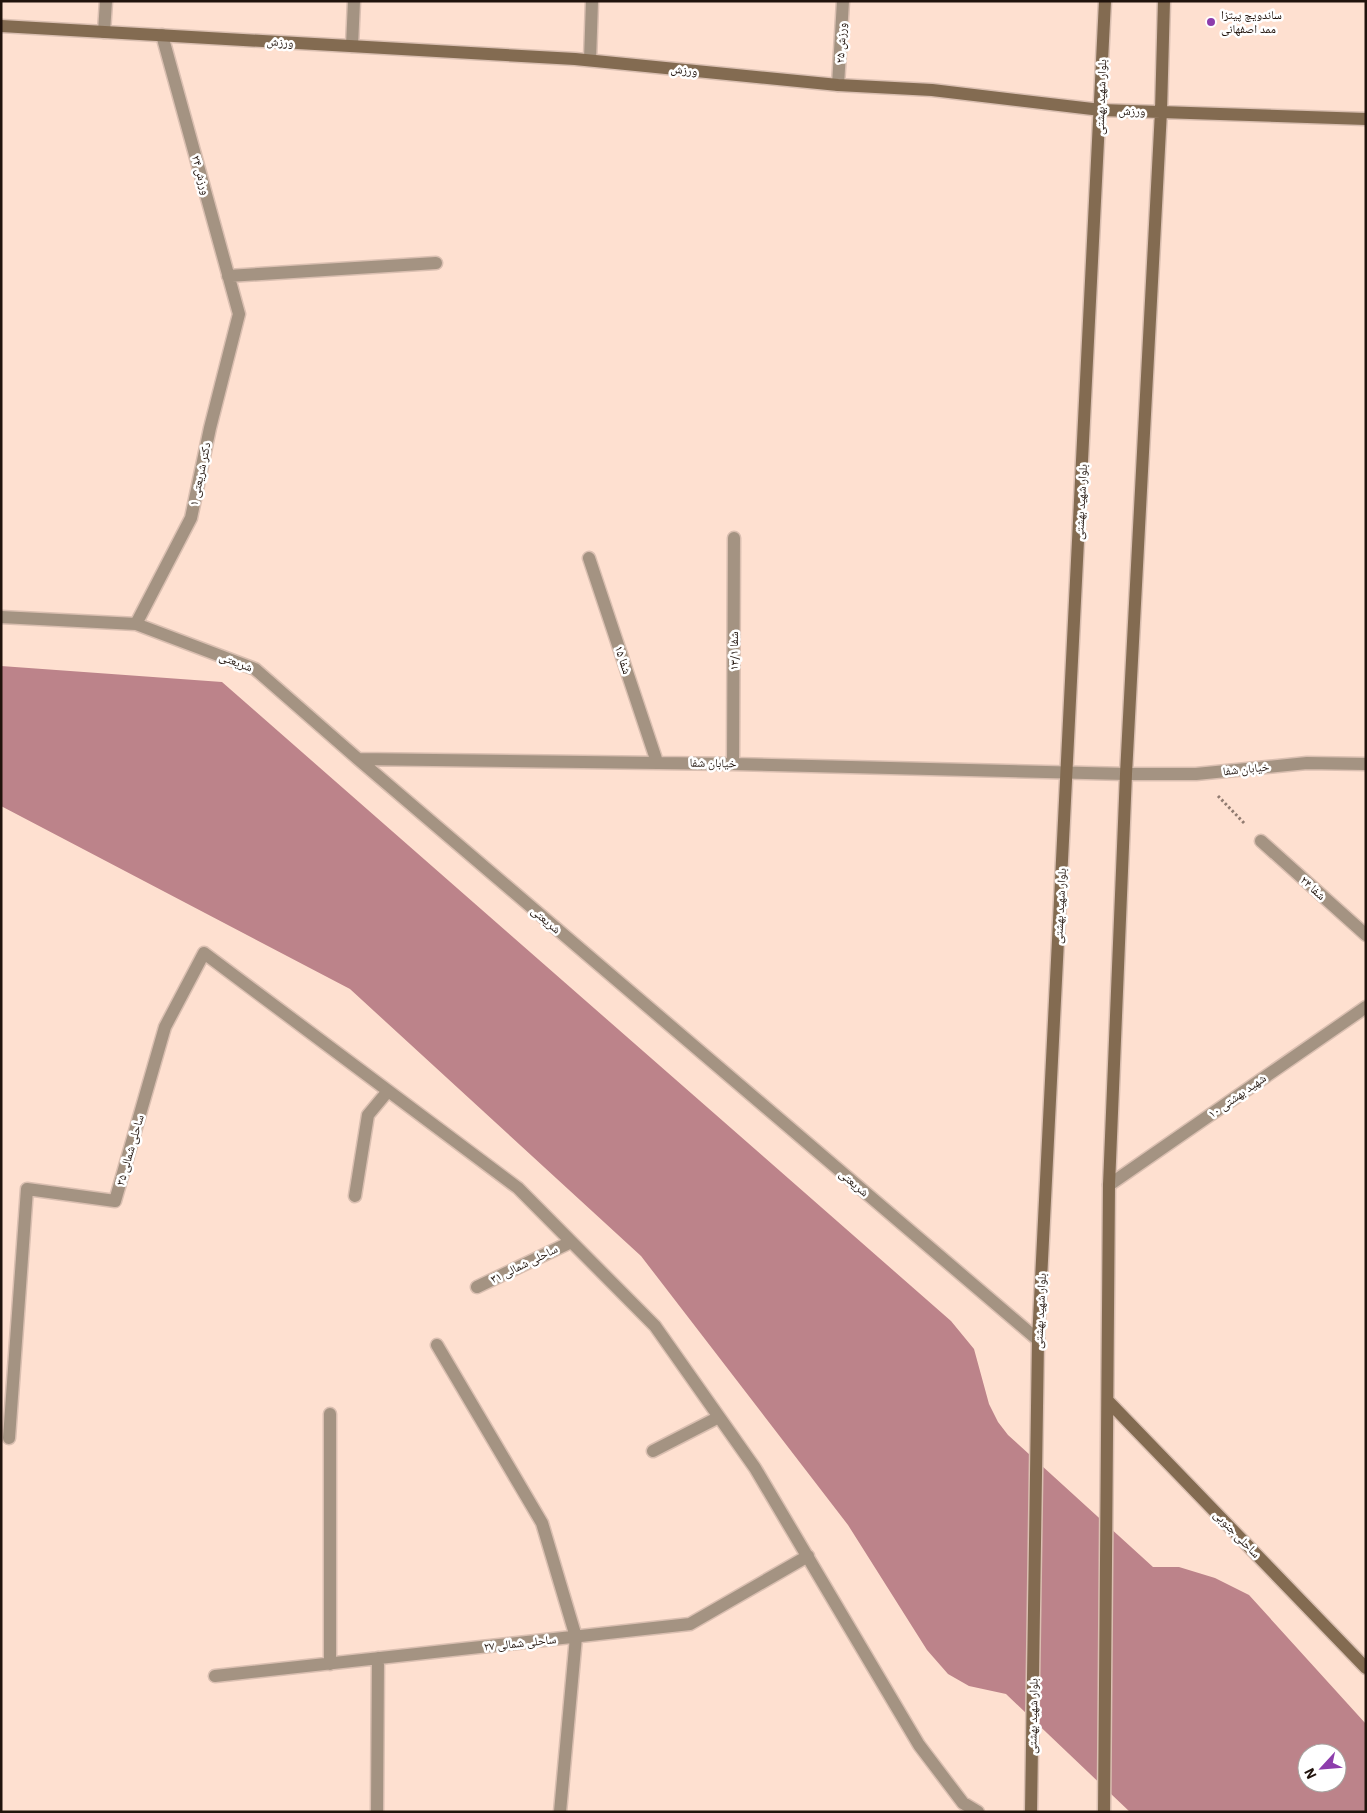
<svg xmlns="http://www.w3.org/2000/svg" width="1367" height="1813" font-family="'IBM Plex Sans','Noto Naskh Arabic',sans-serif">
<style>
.water{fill:#bc838a;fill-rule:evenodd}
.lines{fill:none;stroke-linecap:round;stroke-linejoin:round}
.street-casing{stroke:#dabfb1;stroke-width:15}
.secondary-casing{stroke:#dabfb1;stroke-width:15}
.path{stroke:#917b70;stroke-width:3;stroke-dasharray:2.5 2.5;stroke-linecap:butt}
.street{stroke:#a49382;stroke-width:12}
.secondary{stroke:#836b51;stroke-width:12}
.poi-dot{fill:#8d3dac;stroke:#fff;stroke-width:2}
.labels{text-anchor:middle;stroke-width:5;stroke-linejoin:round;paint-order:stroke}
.poi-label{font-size:12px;fill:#20130c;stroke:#fff;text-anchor:start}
.street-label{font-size:12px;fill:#20130c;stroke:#fff}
</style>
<rect width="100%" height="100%" fill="#fee0d0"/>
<path class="water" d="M1,666l221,16 729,639 23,28 15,55 9,18 10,13 145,132h26l36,11 34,17 117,129v88h-236l-124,-118 -37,-8 -21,-12 -21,-24 -79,-125 -207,-269 -291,-267 -349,-183zM1307,1753h30v30h-30z"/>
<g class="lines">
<defs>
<path id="street" d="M104,32l2,-31
M352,46l2,-45
M590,60l2,-59
M838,85l5,-84
M228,276l208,-13
M589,558l68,204
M1,617l135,7 119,45 103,90 680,581
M136,624l55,-106 19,-90 29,-114 -77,-279
M358,759l375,5 393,10h70l111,-11 59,1
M733,764l1,-226
M1261,841l105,94
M1109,1185l257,-178
M355,1196l13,-81 20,-24
M477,1287l94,-45
M437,1345l105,178 34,114 -16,175
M330,1414v250
M9,1438l18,-249 88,12 50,-174 39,-74 314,235 137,138 100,142 164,277 44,58 15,9
M653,1451l66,-34
M215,1676l475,-52 118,-68
M377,1812l1,-154"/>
<path id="secondary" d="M1,26l574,33 263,26 94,5 169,20 265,9
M1108,1401l258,267
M1031,1812l7,-472 67,-1339
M1104,1812l5,-627 17,-411 35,-663 3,-110"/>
</defs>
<use href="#street" class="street-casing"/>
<use href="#secondary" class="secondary-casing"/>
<path class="path" d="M1218,796l27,28"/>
<use href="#street" class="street"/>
<use href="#secondary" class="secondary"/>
</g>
<circle class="poi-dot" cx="1211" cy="22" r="5"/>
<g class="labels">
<g class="poi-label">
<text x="1221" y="19">ساندویچ پیتزا<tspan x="1221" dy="14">ممد اصفهانی</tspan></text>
</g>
<g class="street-label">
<text transform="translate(280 42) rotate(3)" y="4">ورزش</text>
<text transform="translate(841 43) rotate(-87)" y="4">ورزش ۲۵</text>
<text transform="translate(684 70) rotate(6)" y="4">ورزش</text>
<text transform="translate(1101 97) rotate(-88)" y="4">بلوار شهید بهشتی</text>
<text transform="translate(1132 111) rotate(1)" y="4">ورزش</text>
<text transform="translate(201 175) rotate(75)" y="4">ورزش ۲۴</text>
<text transform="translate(200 474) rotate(-78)" y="4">دکتر شریعتی ۱</text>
<text transform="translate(1081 502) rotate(-87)" y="4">بلوار شهید بهشتی</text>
<text transform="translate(734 651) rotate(-90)" y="4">شفا ۱۳/۱</text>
<text transform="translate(623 660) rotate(72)" y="4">شفا ۱۵</text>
<text transform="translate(236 662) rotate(21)" y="4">شریعتی</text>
<text transform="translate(713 763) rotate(1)" y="4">خیابان شفا</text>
<text transform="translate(1246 769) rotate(-6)" y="4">خیابان شفا</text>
<text transform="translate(1313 888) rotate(42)" y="4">شفا ۲۴</text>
<text transform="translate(1060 906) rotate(-87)" y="4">بلوار شهید بهشتی</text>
<text transform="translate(546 920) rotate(41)" y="4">شریعتی</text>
<text transform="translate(1237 1096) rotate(-35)" y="4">شهید بهشتی ۱۰</text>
<text transform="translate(130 1150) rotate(-74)" y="4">ساحلی شمالی ۳۵</text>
<text transform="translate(854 1183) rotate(41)" y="4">شریعتی</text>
<text transform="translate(524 1264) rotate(-26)" y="4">ساحلی شمالی ۳۱</text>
<text transform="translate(1040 1311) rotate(-87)" y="4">بلوار شهید بهشتی</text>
<text transform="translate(1237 1534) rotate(46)" y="4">ساحلی جنوبی</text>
<text transform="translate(520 1643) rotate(-6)" y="4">ساحلی شمالی ۲۷</text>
<text transform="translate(1033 1716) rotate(-89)" y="4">بلوار شهید بهشتی</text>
</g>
</g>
<rect width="1367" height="1813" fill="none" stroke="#20130c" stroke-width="5"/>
<g transform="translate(1322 1768) rotate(244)"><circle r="24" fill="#ffffff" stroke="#a6a19e"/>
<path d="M0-4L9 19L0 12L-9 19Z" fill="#8d3dac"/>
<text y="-8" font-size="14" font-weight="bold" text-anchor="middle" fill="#20130c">N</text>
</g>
</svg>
